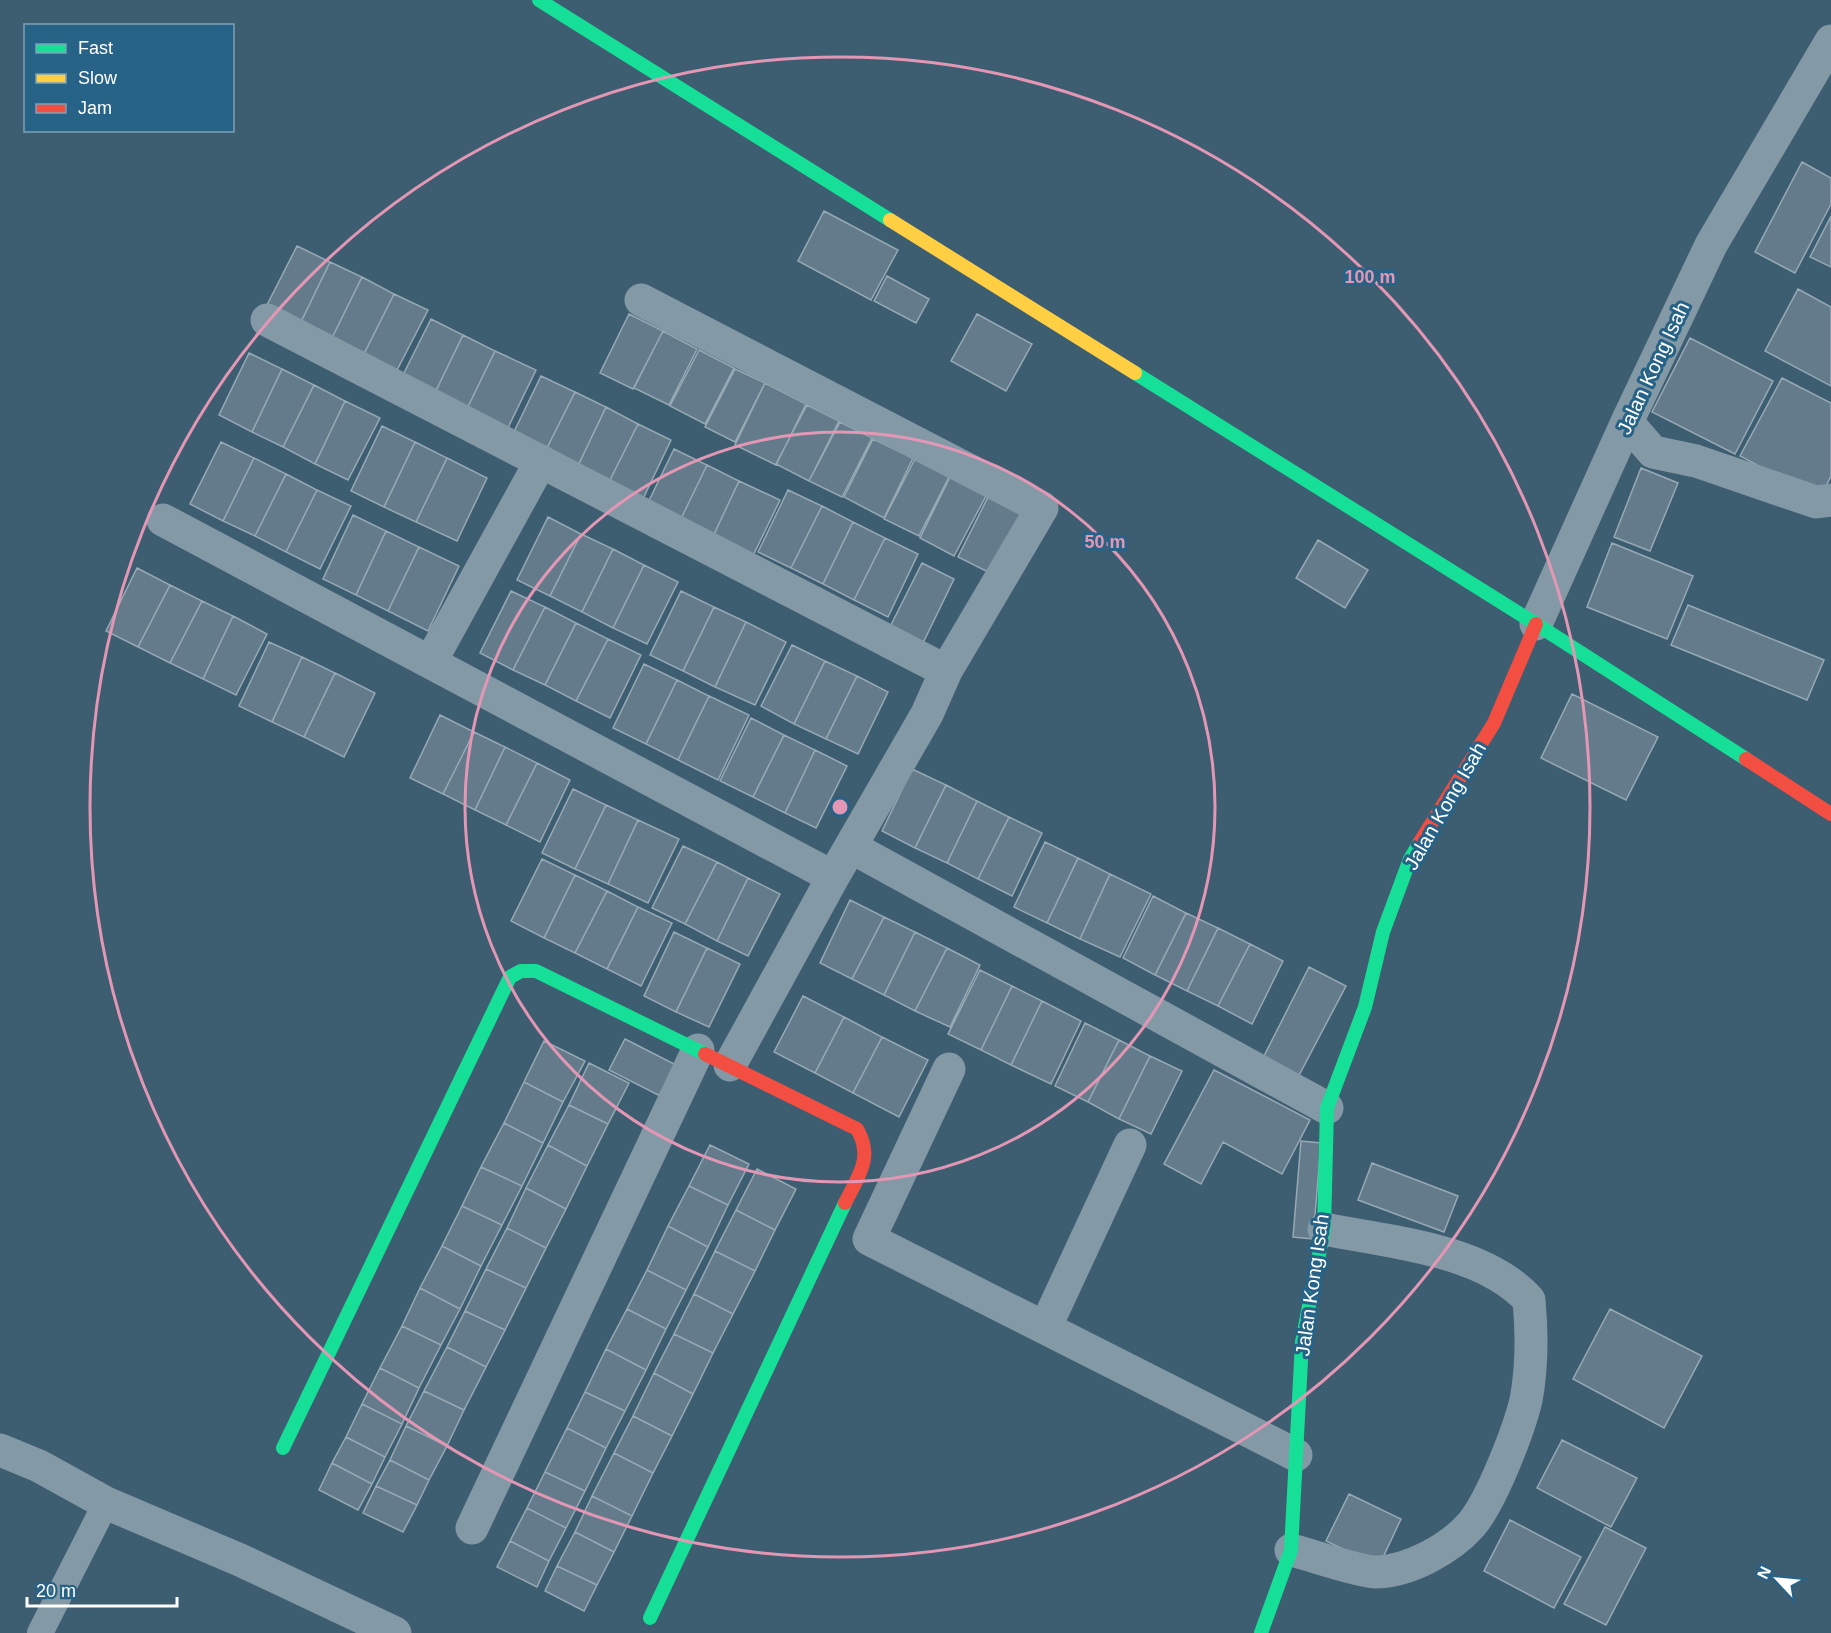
<svg xmlns="http://www.w3.org/2000/svg" width="1831" height="1633" font-family="Arial,sans-serif">
<style>
.building{fill:#637b8a;stroke:#97a9b5;stroke-width:1.5}
.lines{fill:none;stroke-linecap:round;stroke-linejoin:round}
.lane{stroke:#8499a6;stroke-width:26}
.street{stroke:#8499a6;stroke-width:33}
.fast{stroke:#16e098;stroke-width:14}
.slow{stroke:#ffcf43;stroke-width:14}
.jam{stroke:#f24e42;stroke-width:14}
.ring{fill:none;stroke:#e497b5;stroke-width:3}
.labels{text-anchor:middle;stroke-width:6;stroke-linejoin:round;paint-order:stroke}
.street-label{font-size:20px;fill:#fff;stroke:#276287}
.centre{fill:#e497b5;stroke:#276287;stroke-width:3}
.ring-label{font-size:18px;text-anchor:middle;font-weight:bold;fill:#e497b5;stroke:#276287;stroke-width:6;stroke-linejoin:round;paint-order:stroke}
</style>
<rect width="100%" height="100%" fill="#3d5d71"/>
<path class="building" d="M1802,162l29,16v26l-36,69 -40,-21z
M824,211l74,39 -27,50 -73,-39z
M1831,216v51l-21,-10z
M297,246l33,16 -30,62 -34,-17z
M330,262l32,15 -31,63 -31,-16z
M887,276l42,23 -13,24 -42,-22z
M362,277l32,17 -31,62 -32,-16z
M1798,289l33,18v79l-66,-35z
M394,294l34,16 -32,62 -33,-16z
M629,314l34,17 -30,58 -33,-16z
M977,314l55,30 -26,47 -55,-30z
M431,319l32,16 -31,64 -33,-16z
M663,331l34,18 -28,56 -35,-17z
M463,335l32,16 -31,64 -32,-16z
M1690,338l83,43 -38,73 -83,-42z
M699,350l35,18 -29,56 -35,-18z
M495,351l41,19 -31,64 -41,-19z
M249,353l33,16 -30,63 -33,-17z
M282,369l32,16 -31,62 -31,-15z
M735,369l30,14 -30,59 -30,-15z
M541,376l34,16 -31,62 -33,-16z
M1782,378l49,25v73l-11,22 -80,-42z
M765,383l41,21 -30,61 -41,-20z
M314,385l31,16 -30,63 -32,-17z
M575,392l31,15 -30,63 -32,-16z
M345,401l35,17 -32,62 -33,-16z
M807,405l32,16 -30,60 -33,-17z
M606,407l32,17 -31,62 -31,-16z
M840,422l32,16 -30,59 -33,-16z
M638,424l33,16 -30,63 -34,-17z
M382,426l33,16 -31,65 -33,-16z
M873,439l40,19 -29,60 -40,-21z
M221,442l33,16 -31,63 -33,-17z
M415,442l32,16 -31,64 -32,-15z
M674,449l33,16 -31,64 -33,-16z
M254,458l32,16 -31,62 -32,-15z
M447,458l40,20 -30,63 -41,-19z
M915,459l34,18 -30,59 -35,-17z
M707,465l32,16 -30,64 -33,-16z
M1641,468l37,15 -28,68 -36,-14z
M286,474l31,16 -31,62 -31,-16z
M950,477l36,19 -32,60 -34,-18z
M739,481l41,19 -31,64 -40,-19z
M317,490l34,16 -31,63 -34,-17z
M788,490l34,16 -31,62 -33,-16z
M988,497l40,20 -30,60 -40,-20z
M822,506l31,16 -30,62 -32,-16z
M353,515l33,16 -30,64 -33,-16z
M548,517l33,17 -31,62 -33,-16z
M853,522l32,16 -31,62 -31,-16z
M386,531l33,16 -31,64 -32,-16z
M581,534l32,15 -31,63 -32,-16z
M885,538l33,16 -30,63 -34,-17z
M1318,540l50,30 -23,38 -49,-30z
M1612,543l81,33 -26,63 -80,-32z
M419,547l40,19 -31,65 -40,-20z
M613,549l31,16 -31,63 -31,-16z
M922,563l32,16 -31,64 -33,-16z
M644,565l34,17 -31,62 -34,-16z
M137,568l33,17 -32,62 -32,-16z
M170,585l32,16 -32,62 -32,-16z
M511,591l34,16 -32,63 -33,-17z
M681,591l33,16 -31,64 -33,-16z
M202,601l31,15 -30,63 -33,-16z
M1688,605l136,55 -17,40 -136,-55z
M545,607l31,16 -31,62 -32,-15z
M714,607l32,15 -31,65 -32,-16z
M233,616l34,18 -31,61 -33,-16z
M746,622l40,20 -31,63 -40,-18z
M576,623l32,16 -32,62 -31,-16z
M608,639l33,16 -31,63 -34,-17z
M269,642l33,15 -30,65 -33,-16z
M792,645l33,16 -31,63 -33,-18z
M302,657l33,16 -31,64 -32,-15z
M825,661l32,15 -31,63 -32,-15z
M644,664l33,16 -31,64 -33,-16z
M335,673l40,20 -31,64 -40,-20z
M857,676l31,16 -30,62 -32,-15z
M677,680l32,16 -31,64 -32,-16z
M1572,694l86,43 -32,63 -85,-42z
M709,696l40,19 -31,65 -40,-20z
M440,715l34,17 -31,62 -33,-16z
M751,718l33,17 -31,62 -33,-16z
M474,732l31,15 -30,63 -32,-16z
M784,735l31,15 -30,63 -32,-16z
M505,747l32,16 -31,62 -31,-15z
M815,750l32,16 -31,62 -31,-15z
M537,763l33,17 -30,62 -34,-17z
M912,769l34,16 -31,63 -33,-17z
M946,785l31,16 -30,62 -32,-15z
M573,789l33,16 -31,64 -33,-16z
M977,801l32,16 -31,62 -31,-16z
M606,805l32,15 -30,64 -33,-15z
M1009,817l33,16 -30,63 -34,-17z
M638,820l41,19 -31,64 -40,-19z
M1045,842l33,16 -31,65 -33,-16z
M683,846l34,16 -32,62 -33,-16z
M1078,858l32,16 -30,65 -33,-16z
M542,859l33,16 -31,63 -33,-17z
M717,862l31,16 -31,63 -32,-17z
M1110,874l41,20 -31,63 -40,-18z
M575,875l32,16 -32,62 -31,-15z
M748,878l32,16 -32,62 -31,-15z
M607,891l31,16 -31,62 -32,-16z
M1153,896l33,17 -31,62 -32,-17z
M850,900l34,17 -32,62 -32,-16z
M638,907l34,16 -31,63 -34,-17z
M1186,913l32,15 -31,63 -32,-16z
M884,917l31,15 -31,63 -32,-16z
M1218,928l32,16 -32,62 -31,-15z
M674,932l33,16 -31,64 -32,-16z
M915,932l32,16 -32,63 -31,-16z
M1250,944l33,17 -31,63 -34,-18z
M707,948l33,16 -31,63 -33,-15z
M947,948l33,17 -30,62 -35,-16z
M1309,967l37,19 -50,95 -35,-19z
M980,970l32,16 -31,64 -33,-16z
M1012,986l30,15 -31,64 -30,-15z
M803,996l41,21 -29,56 -41,-21z
M1042,1001l39,20 -30,63 -40,-19z
M844,1017l38,20 -29,56 -38,-20z
M1085,1023l34,17 -31,62 -33,-16z
M882,1037l46,23 -29,57 -46,-24z
M625,1039l59,30 -16,31 -59,-30z
M1119,1040l31,16 -31,63 -31,-17z
M544,1041l41,20 -22,41 -39,-20z
M1150,1056l32,15 -31,63 -32,-15z
M589,1063l40,20 -21,41 -39,-19z
M1214,1070l96,50 -28,54 -59,-32 -22,42 -37,-20z
M524,1082l39,20 -20,41 -39,-20z
M569,1105l39,19 -21,42 -39,-21z
M504,1123l39,20 -21,43 -41,-19z
M1301,1141l20,2 -8,96 -20,-2z
M548,1145l39,21 -21,43 -40,-21z
M710,1145l39,19 -21,41 -39,-19z
M1372,1163l86,33 -14,36 -86,-32z
M481,1167l41,19 -20,39 -40,-19z
M757,1169l39,20 -21,41 -39,-20z
M689,1186l39,19 -20,42 -40,-21z
M526,1188l40,21 -20,39 -39,-20z
M462,1206l40,19 -21,41 -39,-20z
M736,1210l39,20 -20,41 -40,-20z
M668,1226l40,21 -22,43 -39,-20z
M507,1228l39,20 -20,40 -40,-19z
M442,1246l39,20 -21,43 -40,-21z
M715,1251l40,20 -22,43 -39,-20z
M486,1269l40,19 -21,42 -40,-19z
M647,1270l39,20 -20,39 -39,-20z
M420,1288l40,21 -19,36 -39,-19z
M694,1294l39,20 -20,39 -39,-19z
M627,1309l39,20 -20,41 -40,-21z
M1610,1309l92,47 -38,72 -91,-49z
M465,1311l40,19 -19,37 -39,-20z
M402,1326l39,19 -22,43 -39,-20z
M674,1334l39,19 -20,41 -39,-21z
M447,1347l39,20 -22,43 -40,-19z
M606,1349l40,21 -21,41 -40,-19z
M380,1368l39,20 -17,36 -40,-20z
M654,1373l39,21 -21,42 -39,-20z
M424,1391l40,19 -17,36 -41,-20z
M585,1392l40,19 -19,37 -39,-20z
M362,1404l40,20 -17,33 -39,-20z
M633,1416l39,20 -19,37 -39,-20z
M406,1426l41,20 -18,34 -39,-20z
M567,1428l39,20 -21,43 -40,-19z
M346,1437l39,20 -13,27 -40,-21z
M1562,1440l75,38 -26,49 -74,-39z
M614,1453l39,20 -21,43 -40,-20z
M390,1460l39,20 -12,25 -41,-19z
M332,1463l40,21 -14,26 -39,-20z
M545,1472l40,19 -19,37 -39,-20z
M376,1486l41,19 -14,27 -40,-19z
M1349,1494l52,25 -22,47 -53,-25z
M592,1496l40,20 -18,36 -39,-20z
M527,1508l39,20 -17,33 -39,-20z
M1510,1520l71,37 -27,51 -70,-37z
M1605,1527l41,21 -40,77 -42,-21z
M575,1532l39,20 -17,33 -40,-19z
M510,1541l39,20 -12,26 -40,-20z
M557,1566l40,19 -13,26 -39,-20z"/>
<g class="lines">
<path class="lane" d="M40,1633l66,-130"/>
<path class="street" d="M641,300l401,208 -96,163
M267,320l679,351 -19,43 -94,163 -103,188
M1627,422l26,30 43,9 120,41 15,-2
M163,520l670,357
M1536,624l91,-202 84,-177 120,-204
M431,661l110,-200
M851,847l476,261
M949,1069l-80,170 427,216
M1045,1328l85,-183
M0,1450l39,16 67,37 134,57 155,73
M472,1528l226,-478
M1291,1550c21,5 65,21 84,22 33,0 75,-23 96,-47 20,-23 48,-95 55,-125 6,-32 6,-68 3,-100 -46,-51 -140,-58 -205,-71"/>
<path class="fast" d="M539,0l351,220
M1135,373l401,251 210,135
M283,1448l227,-471 11,-6h15l169,83
M650,1618l195,-415
M1261,1633l30,-83 11,-208 22,-113 3,-121 38,-101 18,-75 27,-73 10,-17"/>
<path class="slow" d="M890,220l245,153"/>
<path class="jam" d="M1746,759l85,55
M1420,842l74,-119 42,-99
M705,1054l152,75c17,29 1,47 -12,74"/>
</g>
<g class="ring">
<circle cx="840" cy="807" r="375"/>
<circle cx="840" cy="807" r="750"/>
</g>
<g class="labels">
<g class="street-label">
<text transform="translate(1653 368) rotate(-65)" y="7">Jalan Kong Isah</text>
<text transform="translate(1445 806) rotate(-60)" y="7">Jalan Kong Isah</text>
<text transform="translate(1312 1285) rotate(-82)" y="7">Jalan Kong Isah</text>
</g>
</g>
<circle cx="840" cy="807" r="9" class="centre"/>
<g class="ring-label">
<text x="1370" y="283">100 m</text>
<text x="1105" y="548">50 m</text>
</g>
<rect x="24" y="24" width="210" height="108" fill="#276287" stroke="#7da1b7" stroke-width="1.5"/>
<rect x="36" y="44" width="30" height="9" fill="#16e098" stroke="#7da1b7" stroke-width="1.5"/>
<text x="78" y="54" font-size="18" fill="#ffffff">Fast</text>
<rect x="36" y="74" width="30" height="9" fill="#ffcf43" stroke="#7da1b7" stroke-width="1.5"/>
<text x="78" y="84" font-size="18" fill="#ffffff">Slow</text>
<rect x="36" y="104" width="30" height="9" fill="#f24e42" stroke="#7da1b7" stroke-width="1.5"/>
<text x="78" y="114" font-size="18" fill="#ffffff">Jam</text>
<g transform="translate(1777 1579) rotate(296)" stroke="#276287" stroke-width="4.5" paint-order="stroke">
<path d="M0-4.5L10 22L0 15L-10 22Z" fill="#ffffff"/>
<text y="-9" font-size="16" font-weight="bold" text-anchor="middle" fill="#ffffff">N</text>
</g>
<path d="M27 1597v9h150v-9" fill="none" stroke="#ffffff" stroke-width="3"/>
<text x="36" y="1597" font-size="18" fill="#ffffff" stroke="#276287" stroke-width="4.5" paint-order="stroke">20 m</text>
</svg>
